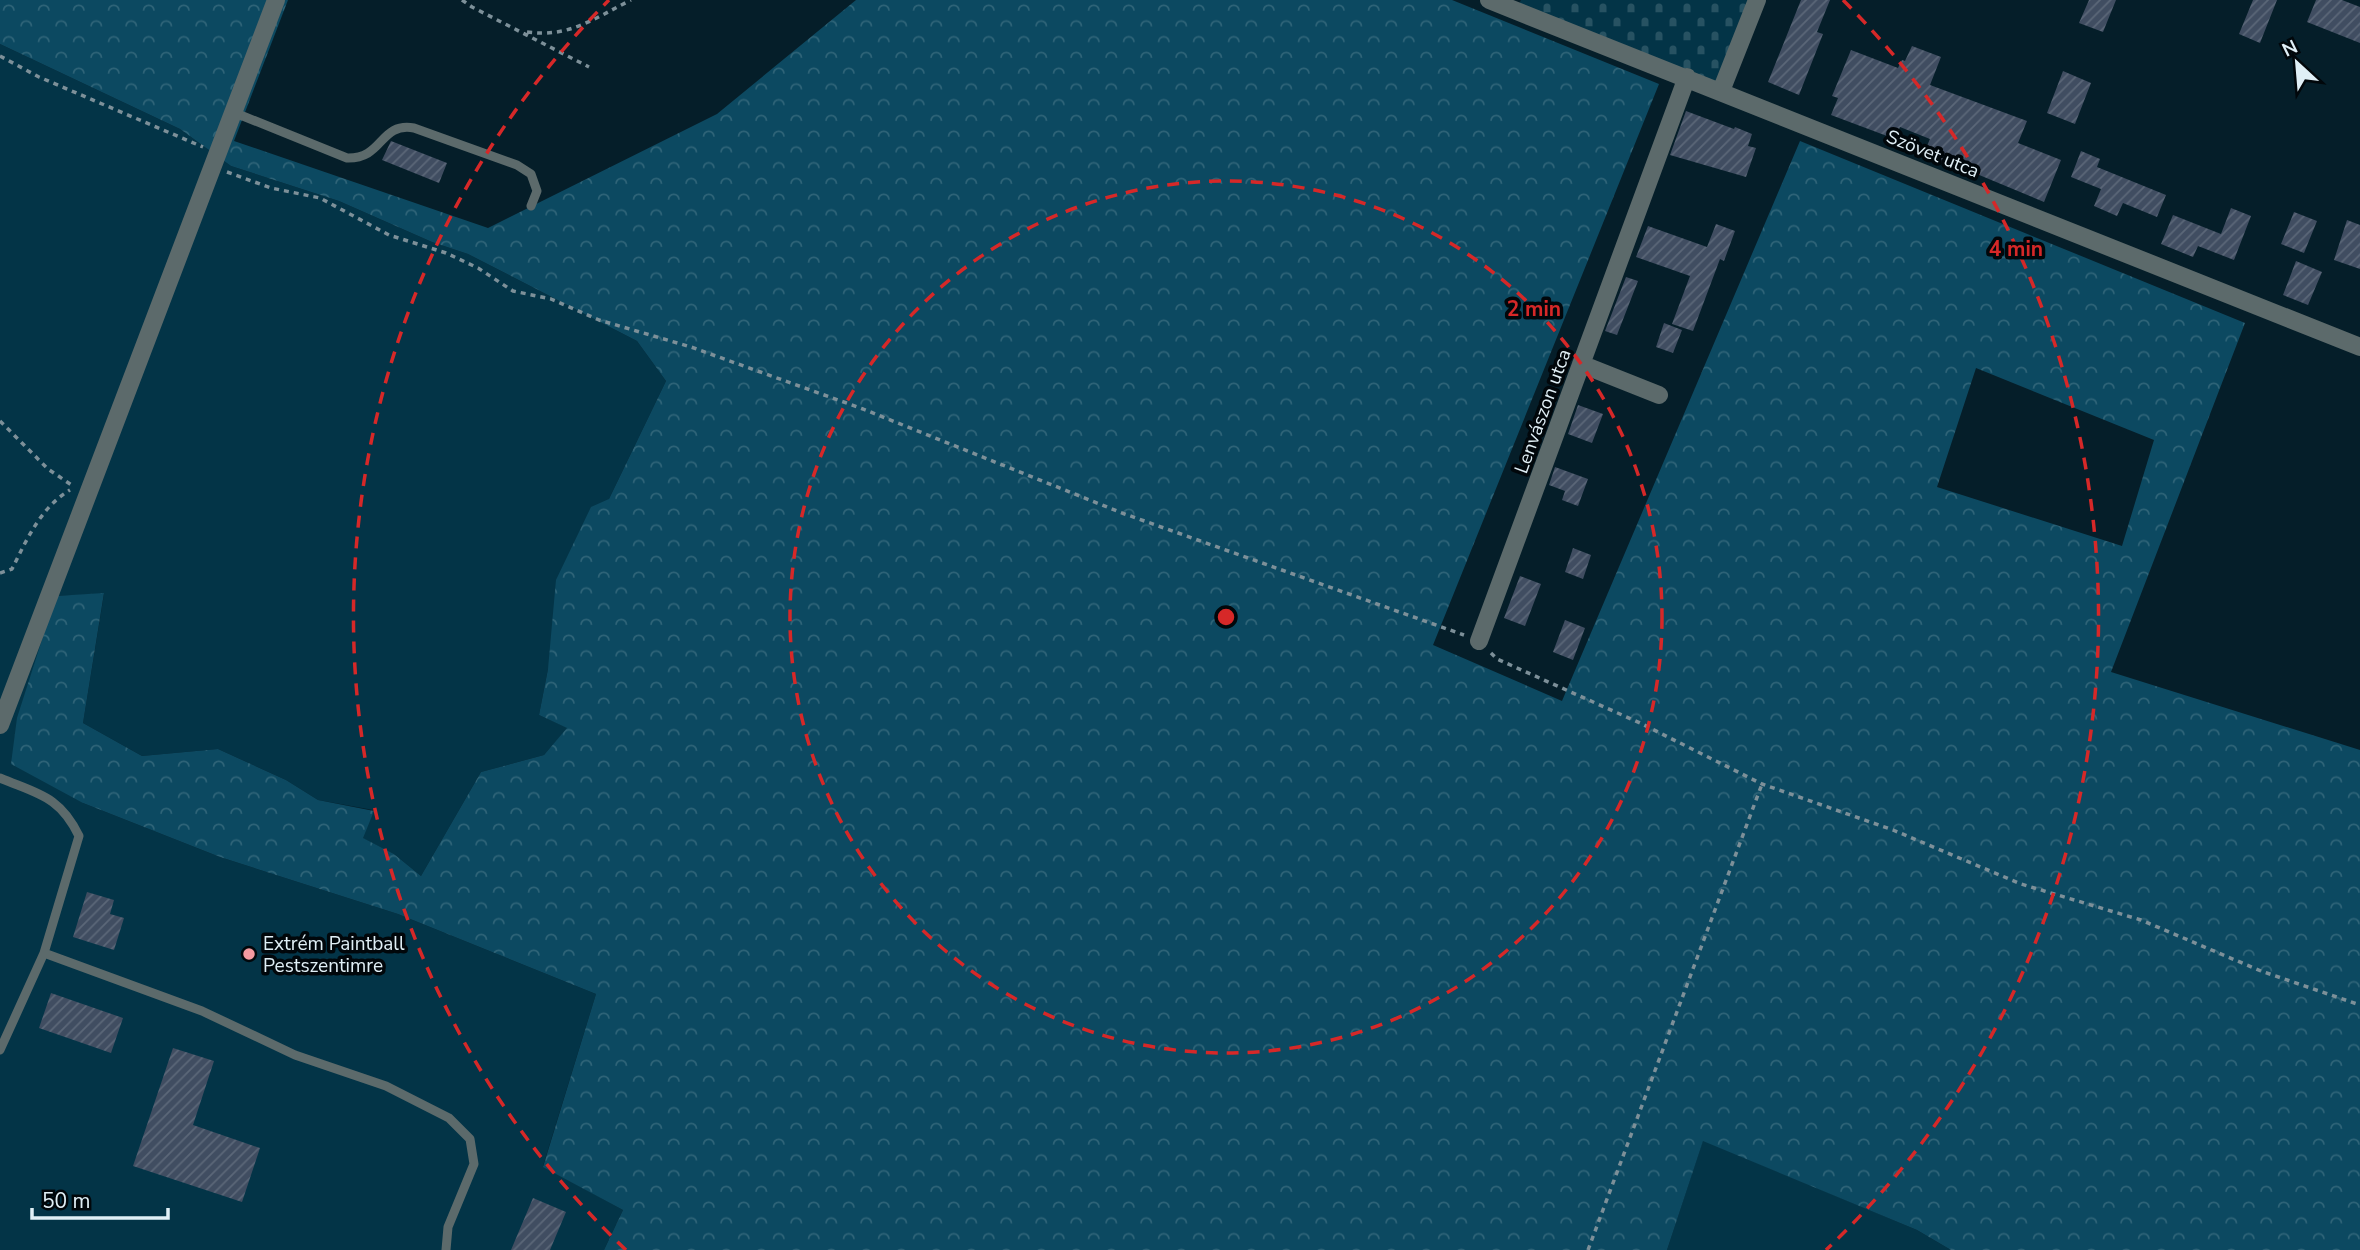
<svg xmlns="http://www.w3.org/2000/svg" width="2360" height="1250" font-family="'Nunito Sans',sans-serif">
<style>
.grass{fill:#033447}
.forest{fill:url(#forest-crowns);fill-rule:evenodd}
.cemetery{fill:url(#cemetery-stones)}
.building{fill:url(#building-hatch)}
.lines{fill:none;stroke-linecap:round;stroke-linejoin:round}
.path{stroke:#7d9099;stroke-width:3.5;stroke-dasharray:5 5;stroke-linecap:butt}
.lane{stroke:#5c6a6b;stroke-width:9}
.street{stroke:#5c6a6b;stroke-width:18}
.ring{fill:none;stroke:#d62828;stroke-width:3.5;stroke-dasharray:12 9}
.poi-dot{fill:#f49aa1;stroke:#01070b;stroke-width:2.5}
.labels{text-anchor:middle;stroke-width:7;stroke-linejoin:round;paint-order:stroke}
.street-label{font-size:19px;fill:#e0eff6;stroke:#01070b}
.poi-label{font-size:19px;fill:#e0eff6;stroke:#01070b;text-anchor:start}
.centre{fill:#d62828;stroke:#01070b;stroke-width:3.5}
.ring-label{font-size:21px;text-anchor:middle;font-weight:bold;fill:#d62828;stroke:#01070b;stroke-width:7;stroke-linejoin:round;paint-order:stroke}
</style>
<defs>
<pattern id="forest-crowns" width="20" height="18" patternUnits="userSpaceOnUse" patternTransform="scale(1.75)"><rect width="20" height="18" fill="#0c4961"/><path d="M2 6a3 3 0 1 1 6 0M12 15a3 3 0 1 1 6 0" fill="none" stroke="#2f6478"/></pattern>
<pattern id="cemetery-stones" width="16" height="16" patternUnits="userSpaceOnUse" patternTransform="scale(1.75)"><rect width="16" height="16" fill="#033447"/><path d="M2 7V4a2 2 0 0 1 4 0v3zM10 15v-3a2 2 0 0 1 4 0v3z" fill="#275262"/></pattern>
<pattern id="building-hatch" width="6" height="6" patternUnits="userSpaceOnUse" patternTransform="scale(1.75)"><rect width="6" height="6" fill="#404d61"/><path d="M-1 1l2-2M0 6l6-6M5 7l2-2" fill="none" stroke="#5b6778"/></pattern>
</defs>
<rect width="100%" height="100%" fill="#051e29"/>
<path class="grass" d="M0,44l180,85 51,37 108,35 93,41 36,12 169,87 29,40 -57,118 -61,170 -9,46 29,13 -24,27 -63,17 -60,104 -27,-22 -32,-16 11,-28 -55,-10 -32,-20 -68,-31 -76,7 -59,-33 21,-129 -48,2 27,207 137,54 178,57 198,80 -53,172 80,44 -19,40h-604z
M1703,1140l214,90 34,20h-284z"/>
<path class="forest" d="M0,0h288l-54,141 254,87 229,-114 139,-114h596l207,84 -226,561 129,56 238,-560 445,182 -134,349 249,78v500h-409l-34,-20 -214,-89 -36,109h-1063l19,-40 -80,-43 53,-173 -198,-80 -178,-57 -137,-54 -72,-39 6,-46 39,-122 48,-3 -21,130 59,33 76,-7 68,31 32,20 56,11 -11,27 31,16 27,22 60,-104 63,-17 23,-27 -28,-13 9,-46 8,-89 35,-73 18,-8 57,-118 -29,-40 -169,-87 -36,-12 -93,-41 -108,-35 -51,-37 -180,-85zM1976,368l178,72 -32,106 -185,-59z"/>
<path class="cemetery" d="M1521,0h236l-36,91 -205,-80z"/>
<path class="building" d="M1801,0h29l-13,32 6,2 -24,61 -31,-13z
M2089,0h27l-13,32 -24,-9z
M2253,0h24l-17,43 -21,-9z
M2316,0h26l18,7v36l-53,-21z
M1912,46l29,11 -11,28 97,36 -9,22 43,17 -17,42 -96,-40 -1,3 -24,-10 7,-16 -30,-12 -5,12 -64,-24 7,-17 -6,-2 19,-46 47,18 4,-8 3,1z
M2063,71l28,12 -16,41 -28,-11z
M1686,111l48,18 1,-2 17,7 -4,12 8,2 -10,29 -76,-22z
M391,141l56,22 -8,20 -57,-23z
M2081,151l19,8 -3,8 69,28 -9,22 -34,-14 -6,13 -23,-10 7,-17 -30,-12z
M2231,208l20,8 -17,44 -36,-14 -5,11 -32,-13 12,-29 48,19z
M2294,212l23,9 -13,32 -23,-9z
M2347,220l13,5v44l-26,-9z
M1716,224l19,7 -11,30 -4,-2 -27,72 -21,-7 18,-48 -54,-19 12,-31 59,21z
M2296,261l26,11 -14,33 -25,-10z
M1626,277l12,4 -21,54 -12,-4z
M1664,323l18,7 -9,23 -17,-6z
M1578,405l25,9 -11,29 -24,-9z
M1555,467l33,12 -10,27 -16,-6 3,-9 -16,-6z
M1573,548l18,7 -8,24 -18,-7z
M1520,576l21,8 -16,42 -21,-8z
M1565,620l20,8 -12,32 -20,-8z
M87,892l27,8 -4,14 14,4 -10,32 -41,-13z
M51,993l72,25 -12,35 -72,-25z
M173,1048l41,13 -21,64 67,23 -18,54 -109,-36z
M533,1198l33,14 -16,38h-39z"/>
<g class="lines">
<path class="path" d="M462,0l10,7 117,60
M527,32c42,6 68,-14 104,-32
M0,56l39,21 164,70
M227,172l44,16 49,10 69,37 57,18 32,15 35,23 38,8 48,21 92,27 172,62 259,104 342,122
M0,421l48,48 25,17
M0,573l12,-4c15,-30 29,-62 58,-79
M1491,653l6,6 143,64 122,61 131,46 128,54 120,36 120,51 99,34
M1588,1250l174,-466"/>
<path class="lane" d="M233,112l114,46c37,1 32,-36 67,-30l103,37 14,9 6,17 -6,15
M0,778c38,16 60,18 79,58l-35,117 158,58 93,44 91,31 63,32 21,21 4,25 -26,63 -2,23
M0,1050l44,-97"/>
<path class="street" d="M1489,0l871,347
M1721,91l36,-91
M1581,364l78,31
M1479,641l208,-564
M0,725l276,-725"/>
</g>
<g class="ring">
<circle cx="1226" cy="617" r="436"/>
<path d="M626 1250A872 872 0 0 1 609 0M1843 0A872 872 0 0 1 1826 1250"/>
</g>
<circle class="poi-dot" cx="249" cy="954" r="7"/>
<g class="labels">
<g class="street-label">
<text transform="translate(1933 153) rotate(22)" y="7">Szövet utca</text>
<text transform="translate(1542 411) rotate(-70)" y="7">Lenvászon utca</text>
</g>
<g class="poi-label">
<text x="263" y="950">Extrém Paintball<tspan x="263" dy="22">Pestszentimre</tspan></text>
</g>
</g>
<circle cx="1226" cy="617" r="10" class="centre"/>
<g class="ring-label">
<text x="2016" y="256">4 min</text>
<text x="1534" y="316">2 min</text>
</g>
<g transform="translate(2297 63) rotate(334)" stroke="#01070b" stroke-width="5" paint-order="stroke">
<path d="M0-5L12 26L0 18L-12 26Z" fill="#e0eff6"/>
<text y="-10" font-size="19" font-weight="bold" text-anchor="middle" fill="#e0eff6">N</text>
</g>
<path d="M32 1208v10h136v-10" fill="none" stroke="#e0eff6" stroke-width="3.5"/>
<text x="42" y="1208" font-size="21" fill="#e0eff6" stroke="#01070b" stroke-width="5" paint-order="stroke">50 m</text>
</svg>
